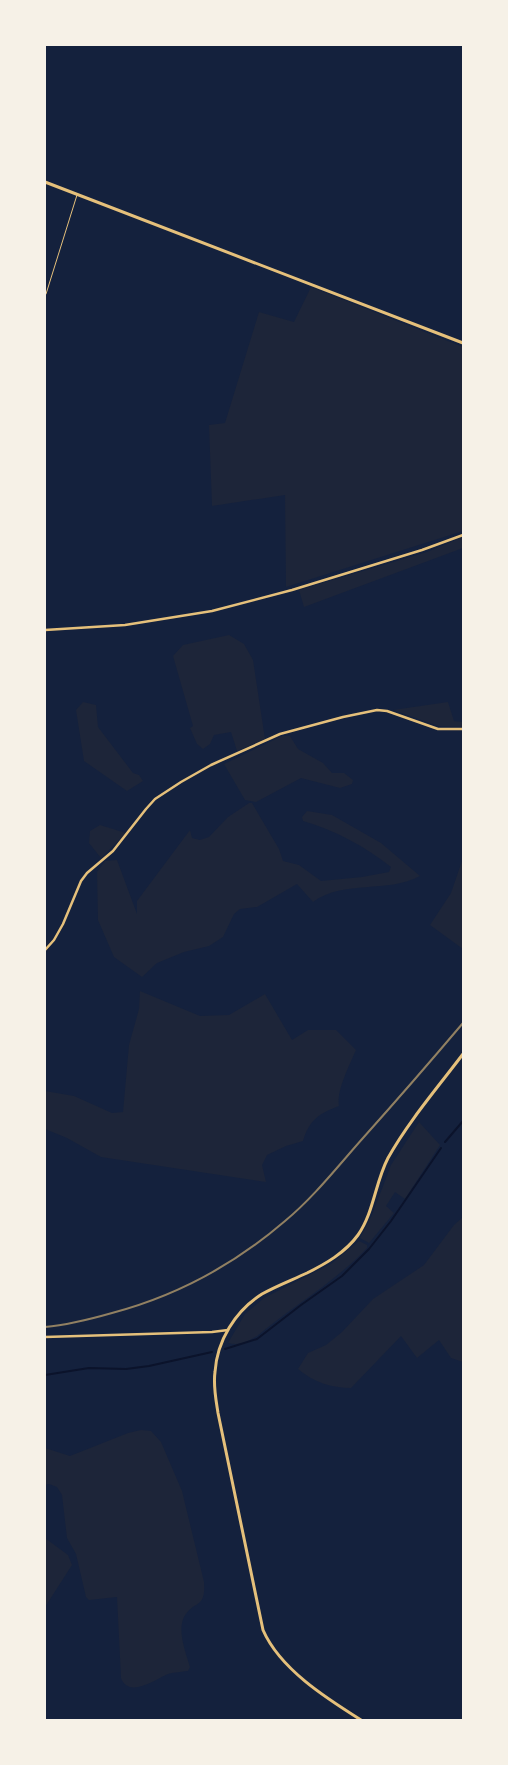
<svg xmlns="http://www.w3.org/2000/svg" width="508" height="1765" font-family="Raleway,sans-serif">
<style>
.green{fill:#1d2539}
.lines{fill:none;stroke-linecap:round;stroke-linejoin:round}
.stream{stroke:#0b132b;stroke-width:2}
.service{stroke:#e5c07b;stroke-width:1}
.minor{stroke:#e5c07b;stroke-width:2.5}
.tertiary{stroke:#e5c07b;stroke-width:3}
.rail{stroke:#918062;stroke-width:2}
</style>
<rect width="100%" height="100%" fill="#14213d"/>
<path class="green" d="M311,287l152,60v184l-177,56 -1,-92 -73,11 -3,-81 16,-2 34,-111 35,10z
M463,537v11l-159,59 -5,-17 128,-38z
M229,635l15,9 9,16 12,79 -28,12 -6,-19 -17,3 -4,9 -7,5 -6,-5 -7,-16 3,-2 -20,-70 10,-11z
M83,702l13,3 2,22 35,46 6,2 4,6 -16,10 -43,-30 -8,-51z
M448,702l6,19 9,1v5l-25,-1 -45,-16z
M282,736h8l8,13 25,14 9,10h12l9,7 -1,4 -12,4 -39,-10 -45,24 -11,-2 -21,-36z
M249,803h3l27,46 4,12 16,4 22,16 41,-4 27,-5 2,-5c-25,-20 -56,-37 -88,-46l-1,-4 5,-6 25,4 49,28 39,33c-33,18 -75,3 -107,26l-16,-18 -40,23 -17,2 -6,5 -11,23 -14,9 -25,6 -27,11 -15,14 -28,-20 -16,-37 -1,-48 8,-11 12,-1 20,54v-13l53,-71 2,8 8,2 9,-3 19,-20z
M100,825l26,8 -25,25 -12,-15 1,-12z
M463,858v91l-33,-24 21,-32z
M140,991l60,25 29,-1 36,-21 27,46 16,-10h28l20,20c-6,14 -20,41 -17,56 -19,7 -30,14 -36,35l-17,5 -19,9 -5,10 4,17 -165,-25 -34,-19 -22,-9v-38l29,5 38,17 11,-1 6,-67 10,-36z
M419,1122l21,23 -35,54 -10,-7 -9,14 8,7 -25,30 -9,-5 12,-23 19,-50z
M463,1217v145l-12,-4 -12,-18 -22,18 -16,-22 -50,52c-19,0 -38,-6 -53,-19l10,-16 18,-8 16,-13 31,-33 51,-34 30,-40z
M359,1241l8,4v3c-32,34 -74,58 -110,88 -10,6 -17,10 -29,7l17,-29 19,-16 67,-34z
M141,1430l10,1 10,11 21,49 22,91c2,28 -10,17 -20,35 -7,14 2,36 6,50l-2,4c-6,1 -14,1 -20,3 -12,5 -39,25 -47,4l-4,-81 -28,3 -3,-3 -10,-43 -9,-16 -5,-43 -5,-8 -8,-3 -4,1v-37l25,8 58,-23z
M45,1538l23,17 4,10 -27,42z"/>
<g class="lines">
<path class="stream" d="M445,1142l18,-21
M225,1349l32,-10 44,-34 41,-29 27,-27 22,-28 50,-73
M45,1375l44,-7 37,1 23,-3 63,-14"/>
<path class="service" d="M46,294l31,-99"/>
<path class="minor" d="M45,630l80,-5 87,-14 80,-21 130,-40 41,-15
M45,950l9,-10 9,-16 18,-43 6,-8 26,-22 33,-42 9,-10 26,-17 30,-17 69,-31 63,-17 34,-7 10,1 51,18h25
M45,1337l167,-5 16,-2"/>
<path class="tertiary" d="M45,182l418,161
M361,1720c-35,-22 -81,-51 -98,-90l-45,-217c-2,-13 -5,-27 -3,-41 2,-31 20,-61 47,-78 14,-8 30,-14 45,-21 18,-9 38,-20 51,-38 16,-23 17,-52 30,-77 20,-36 50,-71 75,-104"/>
<path class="rail" d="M45,1327c22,-2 46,-8 67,-14 64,-17 123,-49 173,-92 29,-24 53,-55 78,-83 34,-38 67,-76 100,-115"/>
</g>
<rect width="508" height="1765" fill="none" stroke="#f6f1e7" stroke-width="92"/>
</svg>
